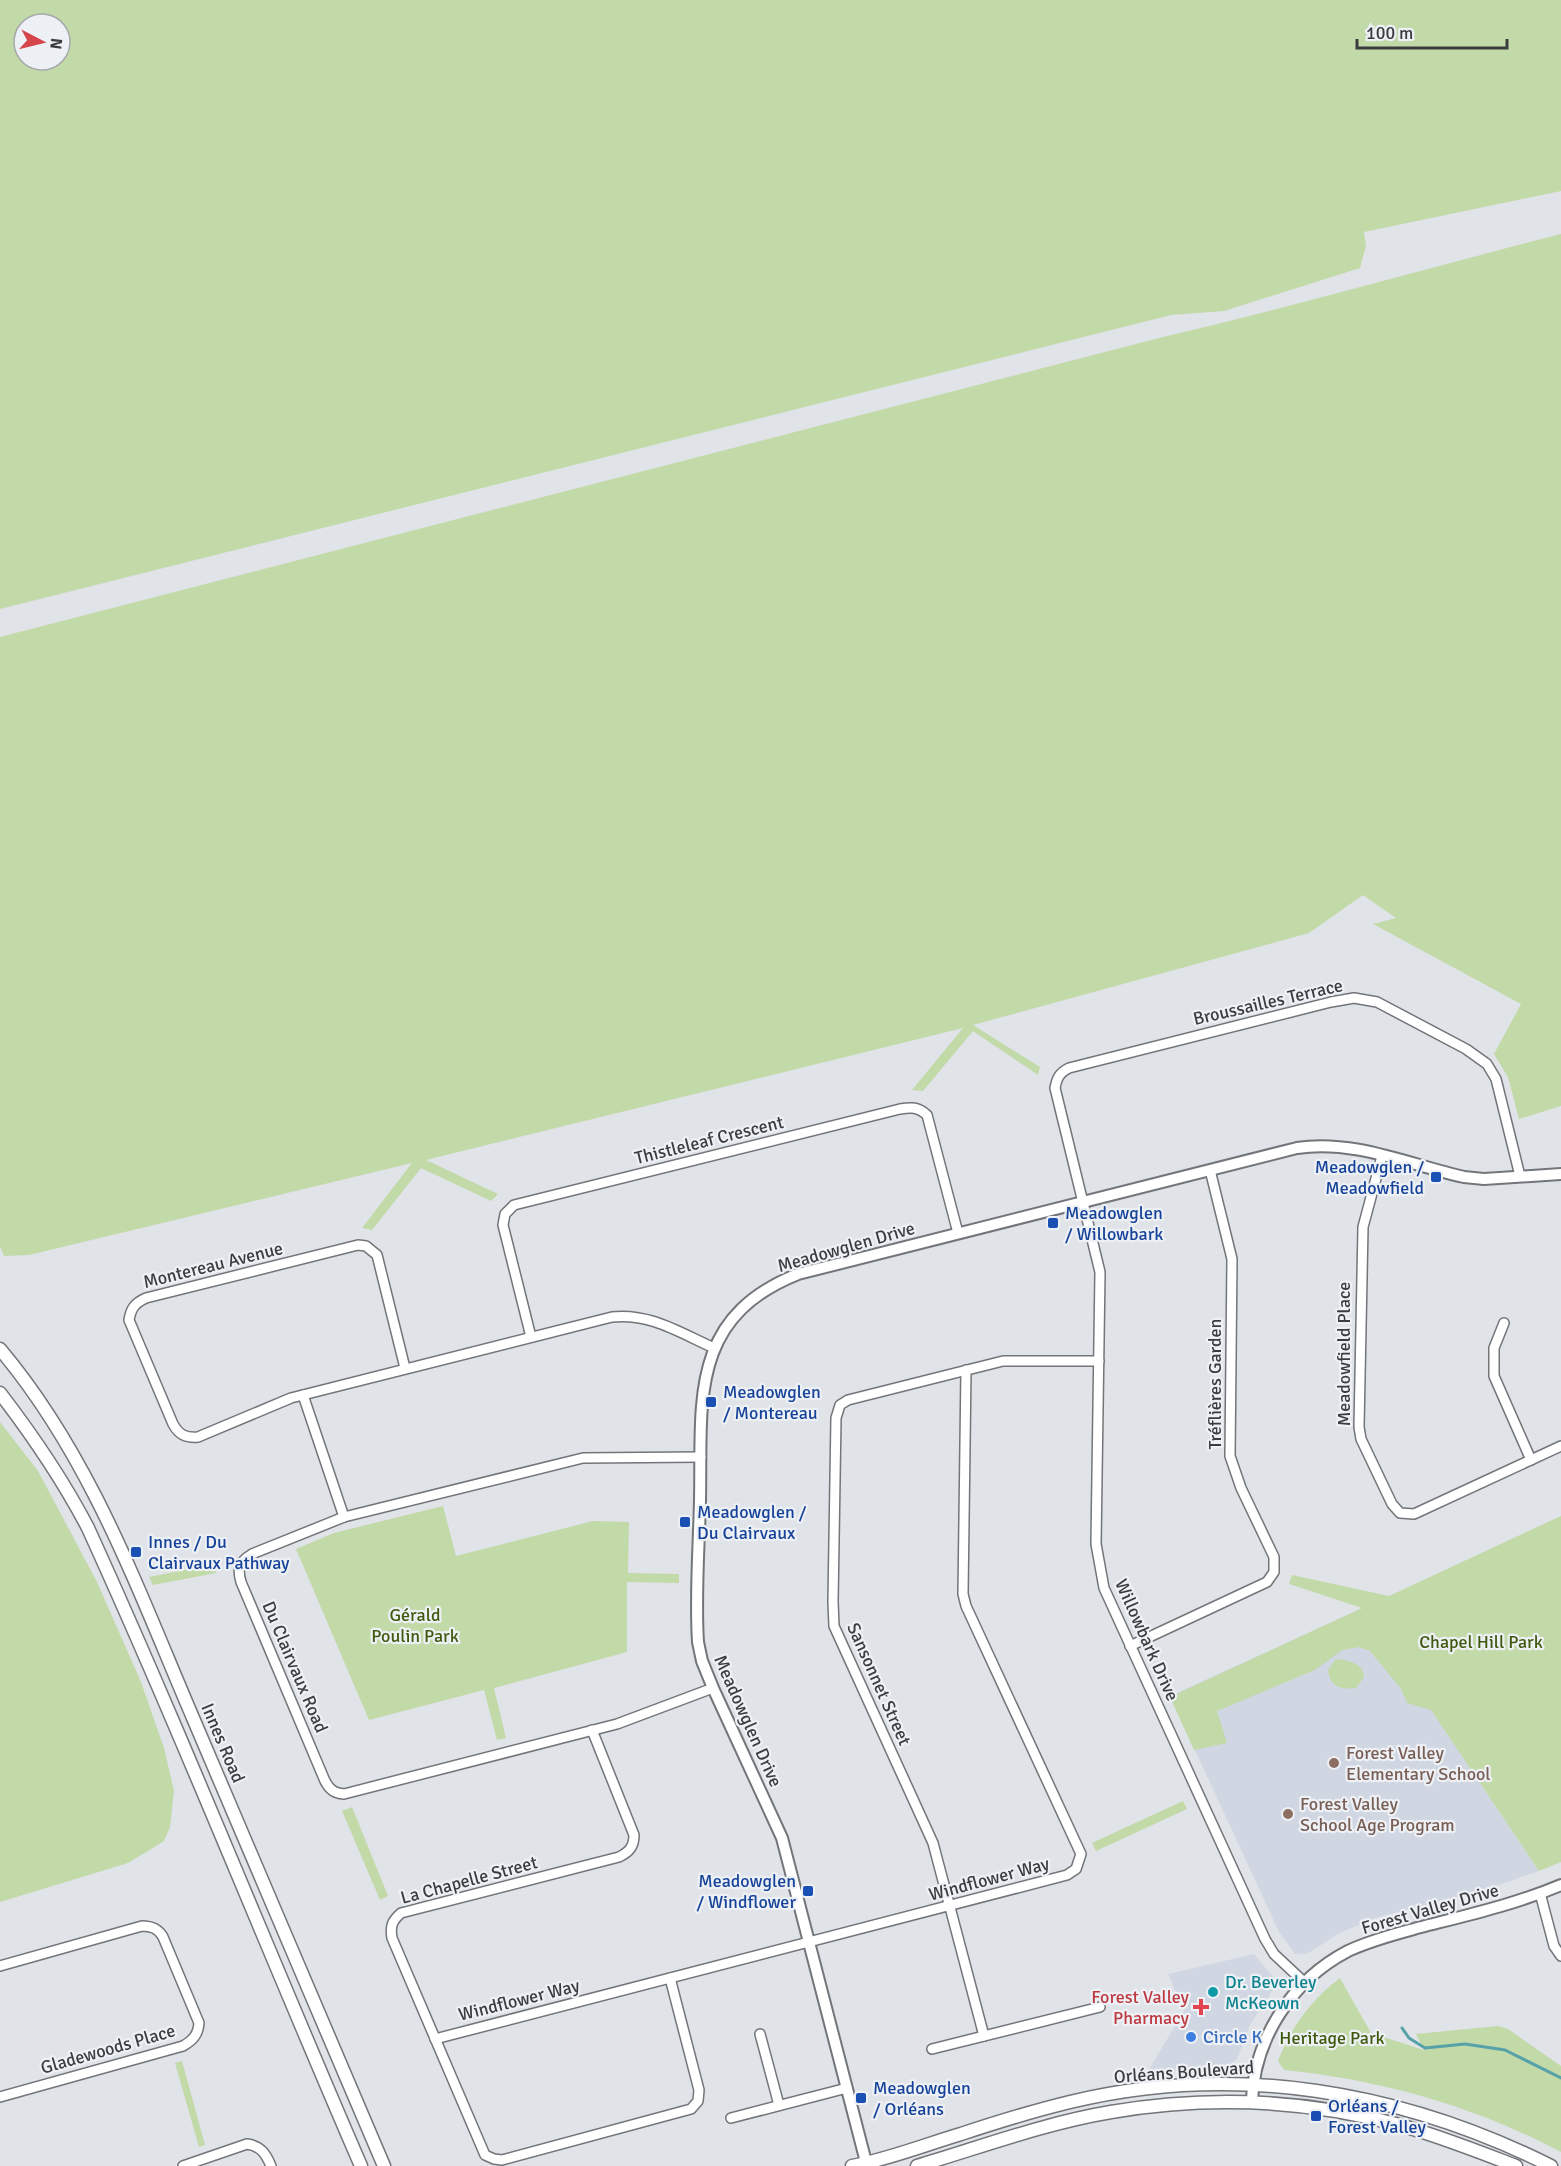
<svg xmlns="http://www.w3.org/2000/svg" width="1561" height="2166" font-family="Signika,sans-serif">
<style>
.built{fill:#d0d7e2}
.green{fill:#c2d9a8;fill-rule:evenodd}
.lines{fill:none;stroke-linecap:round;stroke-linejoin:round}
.stream{stroke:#57a1a9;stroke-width:3}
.minor-casing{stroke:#727579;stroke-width:12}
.tertiary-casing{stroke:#727579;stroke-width:14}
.secondary-casing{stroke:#727579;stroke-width:15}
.minor{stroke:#fff;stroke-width:9}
.tertiary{stroke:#fff;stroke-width:10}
.secondary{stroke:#fff;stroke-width:12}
.transit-dot{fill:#1a4fb4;stroke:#edf0f5;stroke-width:2}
.education-dot{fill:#8d6e63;stroke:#edf0f5;stroke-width:2}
.culture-dot{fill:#0f9aa8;stroke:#edf0f5;stroke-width:2}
.health-dot{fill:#e0444e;stroke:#edf0f5;stroke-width:2}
.shop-dot{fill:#3f7fe0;stroke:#edf0f5;stroke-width:2}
.labels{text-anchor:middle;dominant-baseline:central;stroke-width:4.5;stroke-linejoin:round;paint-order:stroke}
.street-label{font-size:18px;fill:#3b3c3e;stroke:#edf0f5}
.transit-label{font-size:18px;fill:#164399;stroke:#edf0f5;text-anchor:start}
.park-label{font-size:18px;fill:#3f5a0e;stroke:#edf0f5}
.education-label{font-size:18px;fill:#785e54;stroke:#edf0f5;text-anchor:start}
.culture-label{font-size:18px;fill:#0d838f;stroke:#edf0f5;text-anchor:start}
.health-label{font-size:18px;fill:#be3a42;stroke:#edf0f5;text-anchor:end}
.shop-label{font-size:18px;fill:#366cbe;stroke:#edf0f5;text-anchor:start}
</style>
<rect width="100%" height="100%" fill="#e0e3e8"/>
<g class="built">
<polygon points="1363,1608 1539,1871 1490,1888 1372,1919 1338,1934 1307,1954 1295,1954 1279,1932 1170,1696"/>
<polygon points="1254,1954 1273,1977 1274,1988 1250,2025 1237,2059 1226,2067 1148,2071 1184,2011 1168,1974"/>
</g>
<g class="green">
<path d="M0,0H1561V191L1364,232L1366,246L1360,268L1224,311L1171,315L0,609ZM24,24H60V60H24Z"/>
<path d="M1561,234V1106L1519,1119L1508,1077L1494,1054L1521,1004L1373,924L1396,918L1363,895L1309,933L973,1025L1040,1067L1038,1075L973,1031L923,1091L912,1090L963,1028L426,1160L498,1194L491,1201L421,1168L372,1230L362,1228L412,1163L29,1255L4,1256L0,1246V637L1163,337C1296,306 1428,268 1561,234Z"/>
<polygon points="0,1422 38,1471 97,1582 141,1682 164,1748 174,1791 170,1827 164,1841 128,1863 0,1902"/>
<polygon points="443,1506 456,1556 593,1521 629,1522 628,1573 679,1574 679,1583 627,1582 627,1652 494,1688 506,1738 497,1740 484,1690 369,1720 296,1549 334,1533"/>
<polygon points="1561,1516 1561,1862 1539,1871 1431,1710 1407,1703 1401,1689 1370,1651 1359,1647 1342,1650 1315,1670 1217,1711 1227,1743 1194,1750 1170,1697 1362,1608 1289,1584 1292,1575 1389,1596"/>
<polygon points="215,1564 216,1573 153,1585 149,1577"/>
<path d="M1339,1659C1350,1661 1364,1664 1364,1677L1356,1688C1341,1690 1330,1687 1328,1670L1335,1660Z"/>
<polygon points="1183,1801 1187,1809 1096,1851 1092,1843"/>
<polygon points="352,1807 388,1896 380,1900 342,1811"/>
<path d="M1340,1978L1371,2033L1424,2050L1416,2034L1498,2026L1508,2029L1561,2066V2152C1474,2106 1382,2080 1284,2070L1278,2061C1291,2027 1311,2000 1340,1978Z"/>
<polygon points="182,2061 205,2145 199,2147 175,2063"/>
</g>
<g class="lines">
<polyline class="stream" points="1402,2028 1409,2038 1425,2048 1465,2044 1505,2050 1561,2078"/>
<defs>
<g id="minor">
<polyline points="1382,1156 1363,1227 1359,1427 1361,1439 1392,1504 1400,1513 1414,1514 1561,1446"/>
<polyline points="1504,1323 1494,1348 1494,1376 1531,1460"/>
<path d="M531,1337L503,1225L505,1214L514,1205L900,1109C912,1107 918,1107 927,1115L958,1233"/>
<path d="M405,1368L377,1255L366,1246L358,1245L146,1298C135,1303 131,1308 129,1320L173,1424C179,1435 186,1438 198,1437L291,1398L612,1317C651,1313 680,1333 714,1348"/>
<polyline points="303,1395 344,1517"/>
<path d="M701,1457L583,1458L344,1517L252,1554C239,1562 237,1568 241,1582L325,1781C330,1790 334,1793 344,1794L617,1724L713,1688"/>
<polyline points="1130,1646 1267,1582 1274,1572 1274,1557 1241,1488 1230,1456 1232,1259 1210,1170"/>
<path d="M592,1730L634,1835C634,1847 629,1852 619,1857L401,1913C392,1921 390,1926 392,1938L485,2155L494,2159L502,2160L691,2109L698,2101L699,2090L670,1978"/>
<polyline points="1540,1893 1554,1946 1561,1956"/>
<path d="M0,1966L142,1926C151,1926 158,1928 163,1937L199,2023C198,2035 193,2040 183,2046L0,2097"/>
<path d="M1305,1983L1274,1954L1265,1939L1104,1588L1096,1544L1100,1272L1055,1088C1057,1078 1059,1073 1069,1068L1331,1002L1354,998L1377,1002L1466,1049L1487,1064L1496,1079L1520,1176"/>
<polyline points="760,2034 779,2105"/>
<polyline points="984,2036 933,1843 834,1626 833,1602 836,1418 840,1405 848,1400 1003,1361 1099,1361"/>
<polyline points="435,2039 1067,1875 1076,1869 1081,1854 966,1606 963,1594 966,1370"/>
<polyline points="932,2049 1100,2007"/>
<polyline points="731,2118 847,2088"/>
<path d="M183,2166L247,2144C261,2146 266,2154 271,2166"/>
</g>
<g id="tertiary">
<path d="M1252,2101C1254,2039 1292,1980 1348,1951C1371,1940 1396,1934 1421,1927C1468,1915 1516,1904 1561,1885"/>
<path d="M867,2166L782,1838L713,1688L702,1661L698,1642C695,1595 699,1547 700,1500C702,1402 688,1318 798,1274L1297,1148C1354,1139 1410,1165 1464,1177L1484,1179L1561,1174"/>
</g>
<g id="secondary">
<path d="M0,1349C91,1457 138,1590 193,1718C256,1868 320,2017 384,2166"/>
<path d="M0,1393C33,1436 63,1480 88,1528C184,1739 269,1954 361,2166"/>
<path d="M852,2166C889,2159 924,2145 961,2134C997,2122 1033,2111 1070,2102C1235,2062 1401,2091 1551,2166"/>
<path d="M917,2166C981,2147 1045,2123 1111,2112C1206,2096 1302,2099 1396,2124C1437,2135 1477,2151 1516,2166"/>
</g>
</defs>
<use href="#minor" class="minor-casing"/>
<use href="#tertiary" class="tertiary-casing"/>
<use href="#secondary" class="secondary-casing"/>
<use href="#minor" class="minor"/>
<use href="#tertiary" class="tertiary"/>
<use href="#secondary" class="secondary"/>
</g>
<g class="transit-dot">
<rect x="1430" y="1171" width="12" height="12" rx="3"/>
<rect x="1047" y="1217" width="12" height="12" rx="3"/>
<rect x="705" y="1396" width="12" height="12" rx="3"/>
<rect x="679" y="1516" width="12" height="12" rx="3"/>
<rect x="130" y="1546" width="12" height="12" rx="3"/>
<rect x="802" y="1885" width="12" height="12" rx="3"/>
<rect x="855" y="2092" width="12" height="12" rx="3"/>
<rect x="1310" y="2110" width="12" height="12" rx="3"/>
</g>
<g class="education-dot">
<circle cx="1334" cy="1763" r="6"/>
<circle cx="1288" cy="1814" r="6"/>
</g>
<circle class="culture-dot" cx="1213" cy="1992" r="6"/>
<path class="health-dot" d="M1198 1998h6v6h6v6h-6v6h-6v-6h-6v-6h6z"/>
<circle class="shop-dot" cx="1191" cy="2037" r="6"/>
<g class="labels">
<g class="street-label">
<text transform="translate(1268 1002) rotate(-13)">Broussailles Terrace</text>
<text transform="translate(709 1140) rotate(-14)">Thistleleaf Crescent</text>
<text transform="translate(846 1247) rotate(-16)">Meadowglen Drive</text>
<text transform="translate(213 1265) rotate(-14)">Montereau Avenue</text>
<text transform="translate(1344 1354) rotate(-90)">Meadowfield Place</text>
<text transform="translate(1215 1384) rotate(-90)">Tréflières Garden</text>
<text transform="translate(1147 1640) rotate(66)">Willowbark Drive</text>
<text transform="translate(295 1667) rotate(67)">Du Clairvaux Road</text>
<text transform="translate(879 1684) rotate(66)">Sansonnet Street</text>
<text transform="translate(748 1721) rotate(66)">Meadowglen Drive</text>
<text transform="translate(223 1743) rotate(67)">Innes Road</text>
<text transform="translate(989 1879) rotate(-15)">Windflower Way</text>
<text transform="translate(469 1880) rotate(-15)">La Chapelle Street</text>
<text transform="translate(1430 1909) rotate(-16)">Forest Valley Drive</text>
<text transform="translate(519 2000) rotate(-14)">Windflower Way</text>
<text transform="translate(108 2049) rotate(-16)">Gladewoods Place</text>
<text transform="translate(1184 2072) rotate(-4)">Orléans Boulevard</text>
</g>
<g class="transit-label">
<text x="1424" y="1167" text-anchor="end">Meadowglen /<tspan x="1424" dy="21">Meadowfield</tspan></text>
<text x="1065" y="1213">Meadowglen<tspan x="1065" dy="21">/ Willowbark</tspan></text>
<text x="723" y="1392">Meadowglen<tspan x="723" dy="21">/ Montereau</tspan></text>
<text x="697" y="1512">Meadowglen /<tspan x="697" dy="21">Du Clairvaux</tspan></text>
<text x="148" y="1542">Innes / Du<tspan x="148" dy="21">Clairvaux Pathway</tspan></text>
<text x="796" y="1881" text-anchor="end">Meadowglen<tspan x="796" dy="21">/ Windflower</tspan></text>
<text x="873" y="2088">Meadowglen<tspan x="873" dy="21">/ Orléans</tspan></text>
<text x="1328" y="2106">Orléans /<tspan x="1328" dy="21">Forest Valley</tspan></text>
</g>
<g class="park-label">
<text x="415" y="1615">Gérald<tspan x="415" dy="21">Poulin Park</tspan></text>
<text x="1481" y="1642">Chapel Hill Park</text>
<text x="1332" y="2038">Heritage Park</text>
</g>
<g class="education-label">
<text x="1346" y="1753">Forest Valley<tspan x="1346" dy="21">Elementary School</tspan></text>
<text x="1300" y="1804">Forest Valley<tspan x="1300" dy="21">School Age Program</tspan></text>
</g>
<g class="culture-label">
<text x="1225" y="1982">Dr. Beverley<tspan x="1225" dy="21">McKeown</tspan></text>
</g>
<g class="health-label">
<text x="1189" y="1997">Forest Valley<tspan x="1189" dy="21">Pharmacy</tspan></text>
</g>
<g class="shop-label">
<text x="1203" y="2037">Circle K</text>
</g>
</g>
<g transform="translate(42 42) rotate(97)"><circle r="28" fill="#edf0f5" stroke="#a6a8ac" stroke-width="1.5"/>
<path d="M0-4.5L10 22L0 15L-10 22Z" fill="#d5454b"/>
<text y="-9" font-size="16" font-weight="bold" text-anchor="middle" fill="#3b3c3e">N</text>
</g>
<path d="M1357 39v9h150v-9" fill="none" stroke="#3b3c3e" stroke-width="3"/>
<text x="1366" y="39" font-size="18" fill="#3b3c3e" stroke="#edf0f5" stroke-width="4.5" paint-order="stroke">100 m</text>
</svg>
